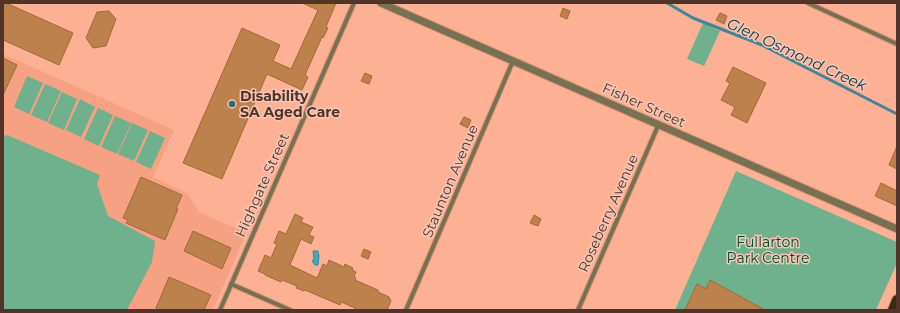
<svg xmlns="http://www.w3.org/2000/svg" width="900" height="313" font-family="Montserrat,sans-serif">
<style>
.built{fill:#f6a183}
.green{fill:#6fb08d}
.water{fill:#3ba8c6;stroke:#428597}
.lines{fill:none;stroke-linecap:round;stroke-linejoin:round}
.stream{stroke:#428597;stroke-width:3}
.building{fill:#bd814e;stroke:#a36935}
.minor-casing{stroke:#d5927a;stroke-width:6}
.tertiary-casing{stroke:#d5927a;stroke-width:9}
.primary-casing{stroke:#d5927a;stroke-width:12}
.minor{stroke:#777151;stroke-width:4}
.tertiary{stroke:#777151;stroke-width:7}
.primary{stroke:#342e09;stroke-width:10}
.poi-dot{fill:#296b7e;stroke:#f6c6b5;stroke-width:1.5}
.labels{text-anchor:middle;dominant-baseline:central;stroke-width:3;stroke-linejoin:round;paint-order:stroke}
.poi-label{font-size:14px;font-weight:bold;fill:#533328;stroke:#f6c6b5;text-anchor:start}
.street-label{font-size:14px;fill:#533328;stroke:#f6c6b5}
.park-label{font-size:14px;fill:#00472c;stroke:#f6c6b5}
.water-label{font-size:15px;font-style:italic;fill:#053845;stroke:#f6c6b5}
</style>
<rect width="100%" height="100%" fill="#feb094"/>
<polygon class="built" points="3,54 174,130 153,177 188,194 199,212 246,233 213,310 3,310"/>
<g class="green">
<polygon points="703,23 720,31 704,66 687,59"/>
<polygon points="27,76 43,83 29,114 14,107"/>
<polygon points="45,84 61,91 47,122 31,115"/>
<polygon points="62,92 77,99 64,130 48,123"/>
<polygon points="80,99 95,107 81,137 66,130"/>
<polygon points="98,108 113,115 99,146 84,139"/>
<polygon points="115,116 131,123 117,154 101,147"/>
<polygon points="132,123 148,130 134,161 118,154"/>
<polygon points="150,131 165,138 151,169 136,162"/>
<polygon points="7,135 100,175 97,184 108,216 155,241 152,262 127,310 3,310 3,137"/>
<polygon points="736,171 897,242 897,263 876,310 675,310"/>
</g>
<polygon class="water" points="313,251 318,251 319,256 318,265 315,265 312,261 314,259"/>
<g class="lines">
<polyline class="stream" points="667,3 693,18 762,45 897,114"/>
</g>
<g class="building">
<polygon points="3,3 6,3 73,33 59,65 3,40"/>
<polygon points="302,3 336,3 326,27 328,28 323,38 322,37 305,75 308,77 302,90 267,74 222,179 183,163 242,28 280,45 273,61 291,69 318,10"/>
<polygon points="563,8 570,11 567,19 560,16"/>
<polygon points="109,11 116,19 106,46 93,48 86,38 97,12"/>
<polygon points="720,13 727,16 724,24 716,20"/>
<polygon points="3,58 17,65 3,95"/>
<polygon points="733,67 766,83 747,123 731,115 735,107 721,100 730,83 726,81"/>
<polygon points="365,73 372,76 369,84 361,81"/>
<polygon points="464,117 471,120 468,128 460,124"/>
<polygon points="897,146 897,169 889,165"/>
<polygon points="141,177 182,195 176,209 178,209 165,240 126,223 128,220 123,218"/>
<polygon points="881,183 897,191 897,206 875,196"/>
<polygon points="295,214 303,218 301,222 313,227 309,235 314,237 311,244 301,239 290,265 317,278 323,264 327,266 329,260 344,267 345,264 353,268 352,270 356,272 354,276 356,278 355,280 378,290 378,292 389,297 391,301 387,310 354,310 355,308 341,302 340,305 305,290 304,291 296,288 297,286 282,280 281,282 265,275 265,274 258,271 265,255 271,258 277,244 274,243 279,231 286,234"/>
<polygon points="534,215 541,219 538,226 530,223"/>
<polygon points="193,231 231,248 222,269 184,251"/>
<polygon points="364,249 371,252 368,259 361,256"/>
<polygon points="169,277 211,295 204,310 156,310 157,308 156,308"/>
<polygon points="710,280 765,310 685,310 697,284 706,289"/>
</g>
<g class="lines">
<defs>
<g id="minor">
<polyline points="808,3 897,44"/>
<polyline points="231,284 290,310"/>
<polyline points="220,310 354,3"/>
<polyline points="406,310 513,61"/>
<polyline points="578,310 658,126"/>
</g>
<path id="tertiary" d="M381,3C553,78 725,155 897,229"/>
<polyline id="primary" points="893,310 897,300"/>
</defs>
<use href="#minor" class="minor-casing"/>
<use href="#tertiary" class="tertiary-casing"/>
<use href="#primary" class="primary-casing"/>
<use href="#minor" class="minor"/>
<use href="#tertiary" class="tertiary"/>
<use href="#primary" class="primary"/>
</g>
<circle class="poi-dot" cx="232" cy="104" r="4"/>
<g class="labels">
<g class="poi-label">
<text x="240" y="96">Disability<tspan x="240" dy="16">SA Aged Care</tspan></text>
</g>
<g class="street-label">
<text transform="translate(644 105) rotate(24)">Fisher Street</text>
<text transform="translate(450 181) rotate(-67)">Staunton Avenue</text>
<text transform="translate(262 185) rotate(-66)">Highgate Street</text>
<text transform="translate(608 213) rotate(-66)">Roseberry Avenue</text>
</g>
<g class="park-label">
<text x="768" y="242">Fullarton<tspan x="768" dy="16">Park Centre</tspan></text>
</g>
<g class="water-label">
<text transform="translate(797 54) rotate(25)">Glen Osmond Creek</text>
</g>
</g>
<rect width="900" height="313" fill="none" stroke="#533328" stroke-width="8"/>
</svg>
